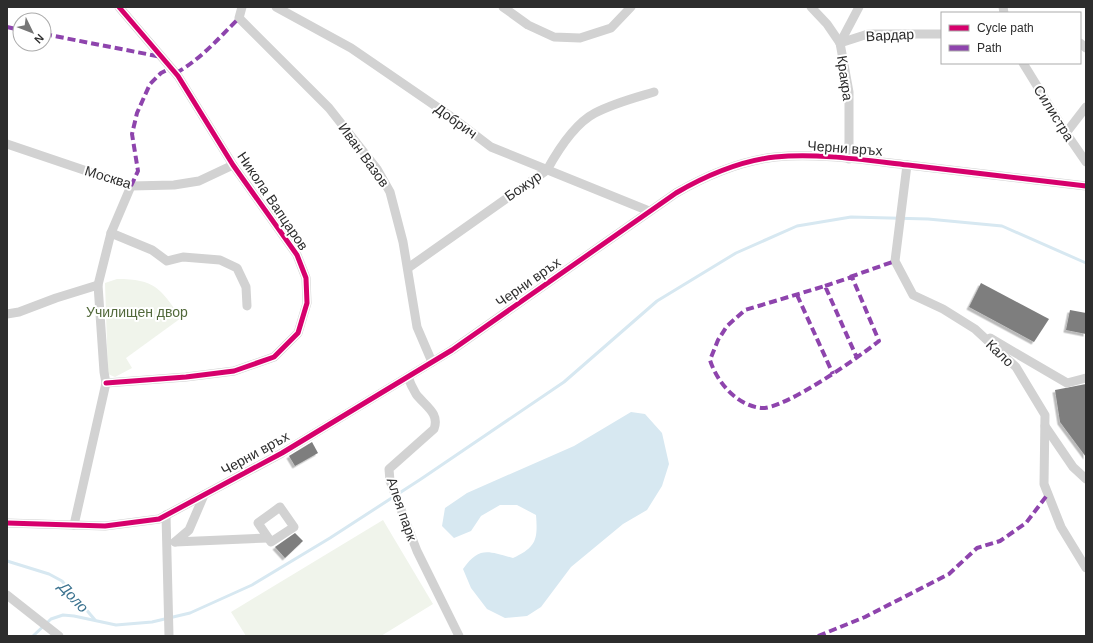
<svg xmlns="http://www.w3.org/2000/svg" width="1093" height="643" font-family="Arial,sans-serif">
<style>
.green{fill:#f0f4eb}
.water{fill:#d7e8f1}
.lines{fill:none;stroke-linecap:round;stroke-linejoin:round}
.stream{stroke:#d7e8f1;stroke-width:3}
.building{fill:#7e7e7e;filter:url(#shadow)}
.minor{stroke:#d2d2d2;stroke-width:9}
.quiet{stroke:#8e44ad;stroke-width:4;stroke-dasharray:8 4;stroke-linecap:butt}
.cycleway-casing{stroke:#fff;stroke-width:8}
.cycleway{stroke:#d6006c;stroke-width:5}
.labels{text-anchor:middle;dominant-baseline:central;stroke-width:4;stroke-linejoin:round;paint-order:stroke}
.street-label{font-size:14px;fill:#2d2d2d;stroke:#fff}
.park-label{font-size:14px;fill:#52693b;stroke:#fff}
.water-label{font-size:15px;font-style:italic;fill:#3b728f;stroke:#fff}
</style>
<defs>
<filter id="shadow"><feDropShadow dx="-2.5" dy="2.5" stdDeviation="0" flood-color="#0004"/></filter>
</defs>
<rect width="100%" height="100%" fill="#fff"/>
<g class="green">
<path d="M117,279C155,279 160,288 181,318L126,358L132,368L115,377L108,374L105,283Z"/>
<polygon points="383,520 433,604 381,636 246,636 231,612"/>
</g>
<path class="water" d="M631,412L645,414L662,433L669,464L662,486L647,510L623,524L571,567L541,607L527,616L505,618L487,609L471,588L463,569C479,546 488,551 513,558C536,547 538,540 536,515L517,505H500L481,516L471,531L454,538L442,526L445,508L467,493L574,446Z"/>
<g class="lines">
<g class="stream">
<polyline points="7,561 49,574 62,581 95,620"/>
<polyline points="33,636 51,619 63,615 74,616 116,625 152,622 190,613 252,585 330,538 421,479 564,382 657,301 736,253 797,226 851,217 928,219 1002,226 1086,263"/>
</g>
</g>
<g class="building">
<polygon points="981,283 1049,319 1034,342 969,307"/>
<polygon points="1070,310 1086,313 1086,334 1066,330"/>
<polygon points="1086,384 1086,457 1060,422 1055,390"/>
<polygon points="312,442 318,453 295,466 289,456"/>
<polygon points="295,533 303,541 285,558 275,547"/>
</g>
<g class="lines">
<g class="minor">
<polyline points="242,7 239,18 329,108 377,169 390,192 403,242 417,327 432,362"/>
<polyline points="276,7 351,48 453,118 491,147 649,211"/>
<polyline points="503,7 528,25 554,37 580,38 611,28 631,7"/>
<polyline points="811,7 827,24 840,43 849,92 849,159"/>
<polyline points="1003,7 1004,13"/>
<polyline points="840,43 868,34 942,34"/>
<polyline points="840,43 859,7"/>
<polyline points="1080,43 1086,48"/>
<polyline points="1023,63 1066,133 1086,162"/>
<polyline points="1066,133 1086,107"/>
<polyline points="7,144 131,186 174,185 199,181 233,165"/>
<polyline points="907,165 895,261 913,295 943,309 975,329 1016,367 1045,415 1044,484 1061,527 1086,568"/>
<polyline points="111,233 152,250 167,261 183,257 220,260 237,268 246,287 247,306"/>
<path d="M408,268L547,170C558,150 574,124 595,113C614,103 634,98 654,92"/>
<polyline points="7,314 19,312 56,298 98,285"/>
<polyline points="990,338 1067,383 1086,378"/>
<path d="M408,377C410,383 413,389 416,394C425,406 440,413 434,429L389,469L390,481L417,551L459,636"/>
<polyline points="106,383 186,377 234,371 274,357 298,333 307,303 306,278 297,255 233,165 178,76 119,7"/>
<polyline points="1045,426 1073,467 1086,479"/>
<polygon points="280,507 294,527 271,542 258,523"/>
<polyline points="166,515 169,636"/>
<path d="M7,523L105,526L159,519L282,453L452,350L676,193C707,175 739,161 775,157C819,153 864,160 908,165C967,172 1027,179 1086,186"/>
<polyline points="74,525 106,383 104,372 98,285 111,233 131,186"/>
<polyline points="175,542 268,538"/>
<polyline points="175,542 189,530 204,495"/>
<polyline points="7,595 59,636"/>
</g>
<g class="quiet">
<polyline points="7,27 20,30"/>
<polyline points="44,34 162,57"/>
<path d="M176,73C201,59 219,38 239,18"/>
<polyline points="131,186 138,171 132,134 137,113 150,84 161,73 171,68"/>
<polyline points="850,277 895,261"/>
<path d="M825,286L852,277L879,341C859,357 784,410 761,408C736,405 717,382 710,360L718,340L727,326L745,310L825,286L857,358"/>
<polyline points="797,295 833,374"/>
<polyline points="818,636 865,617 949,574 977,548 1000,541 1026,523 1048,494"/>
</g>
<defs>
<g id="cycleway">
<polyline points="106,383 186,377 234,371 274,357 298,333 307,303 306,278 297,255 233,165 178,76 119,7"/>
<path d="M7,523L105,526L159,519L282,453L452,350L676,193C707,175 739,161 775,157C819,153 864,160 908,165C967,172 1027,179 1086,186"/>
</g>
</defs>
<use href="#cycleway" class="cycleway-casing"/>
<use href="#cycleway" class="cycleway"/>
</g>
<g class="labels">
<g class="street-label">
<text transform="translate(890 35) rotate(-3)">Вардар</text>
<text transform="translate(845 78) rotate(82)">Кракра</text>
<text transform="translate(1054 113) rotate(58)">Силистра</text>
<text transform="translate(456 121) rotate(36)">Добрич</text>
<text transform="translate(845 148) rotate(4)">Черни връх</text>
<text transform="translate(364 155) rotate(54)">Иван Вазов</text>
<text transform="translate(108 177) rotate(17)">Москва</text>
<text transform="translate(523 186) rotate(-35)">Божур</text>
<text transform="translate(273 201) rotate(56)">Никола Вапцаров</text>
<text transform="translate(528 282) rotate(-35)">Черни връх</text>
<text transform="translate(1000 353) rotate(44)">Кало</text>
<text transform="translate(255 453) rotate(-29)">Черни връх</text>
<text transform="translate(402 509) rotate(71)">Алея парк</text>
</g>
<g class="park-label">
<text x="137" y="312">Училищен двор</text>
</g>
<g class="water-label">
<text transform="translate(74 597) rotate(47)">Доло</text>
</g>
</g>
<rect width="1093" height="643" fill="none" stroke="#2d2d2d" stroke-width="16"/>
<rect x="941" y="12" width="140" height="52" fill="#ffffff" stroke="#ababab"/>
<rect x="949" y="25" width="20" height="6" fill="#d6006c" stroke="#ababab"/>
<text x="977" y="32" font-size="12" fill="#2d2d2d">Cycle path</text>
<rect x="949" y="45" width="20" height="6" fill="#8e44ad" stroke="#ababab"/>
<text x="977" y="52" font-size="12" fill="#2d2d2d">Path</text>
<g transform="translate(32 32) rotate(133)"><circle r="19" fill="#ffffff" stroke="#ababab"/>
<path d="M0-3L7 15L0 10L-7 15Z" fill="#767676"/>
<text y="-6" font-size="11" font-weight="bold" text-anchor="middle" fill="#2d2d2d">N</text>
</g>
</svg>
